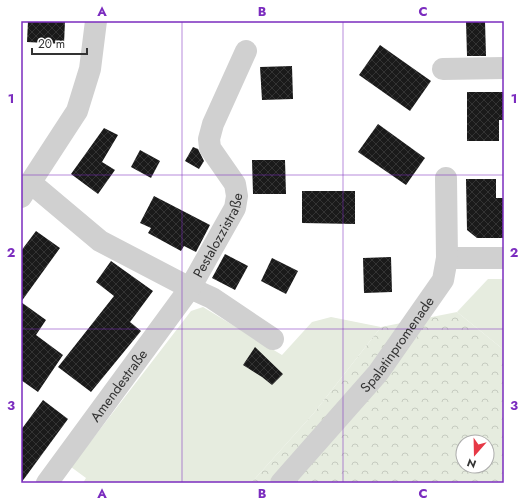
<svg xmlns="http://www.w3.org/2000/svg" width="525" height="504" font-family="Jost,sans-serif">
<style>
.green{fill:#e6ecdf}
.forest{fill:url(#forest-crowns);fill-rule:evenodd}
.building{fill:url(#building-cross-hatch)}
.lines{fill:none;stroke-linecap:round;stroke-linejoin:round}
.street{stroke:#d0d0d0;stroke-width:22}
.grid{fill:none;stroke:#7b2cbf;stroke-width:1;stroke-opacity:0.55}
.labels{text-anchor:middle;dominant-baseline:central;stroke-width:4;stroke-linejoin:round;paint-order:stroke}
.street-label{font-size:14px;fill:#333;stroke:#fff}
.neatline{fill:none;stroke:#7b2cbf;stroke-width:1.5}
.grid-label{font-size:13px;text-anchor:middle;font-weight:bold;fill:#7b2cbf}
</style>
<defs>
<pattern id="forest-crowns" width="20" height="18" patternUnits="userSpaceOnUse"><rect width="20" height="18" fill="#e6ecdf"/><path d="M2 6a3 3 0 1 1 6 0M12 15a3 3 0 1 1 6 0" fill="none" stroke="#c6cbc0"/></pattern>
<pattern id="building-cross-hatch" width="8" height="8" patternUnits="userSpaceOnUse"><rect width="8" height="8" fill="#1a1a1a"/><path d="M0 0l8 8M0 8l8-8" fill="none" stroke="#333"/></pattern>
</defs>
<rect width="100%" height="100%" fill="#fff"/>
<g class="green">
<polygon points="488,279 504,279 504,350 457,312"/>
<polygon points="203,307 282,355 312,322 331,317 381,327 313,414 251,483 83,483 86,478 71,467 191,311"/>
</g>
<path class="forest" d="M457,312L504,350V483H251L313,414L381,327ZM463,442H487V466H463Z"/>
<g class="building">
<polygon points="28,21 65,21 64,44 27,42"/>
<polygon points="466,21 485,21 486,56 467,56"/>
<polygon points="380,45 431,81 410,111 359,75"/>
<polygon points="292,66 293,99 262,100 260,67"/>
<polygon points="467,92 504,92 504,120 499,120 499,141 467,141"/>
<polygon points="378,124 425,158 406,185 358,152"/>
<polygon points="104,128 118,135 102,162 115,170 98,194 71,174"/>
<polygon points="193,147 198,149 204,161 199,169 185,161"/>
<polygon points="140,150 160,161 151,178 131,167"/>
<polygon points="252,160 285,160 286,194 253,194"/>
<polygon points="466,179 496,179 496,198 504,198 504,238 477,238 467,230"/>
<polygon points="302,191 355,191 355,224 302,223"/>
<polygon points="154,196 210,225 196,252 184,246 181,251 148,233 151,228 140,223"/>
<polygon points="36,231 60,248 21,302 46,320 36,335 63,355 38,392 21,380 21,251"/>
<polygon points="225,254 248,266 235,290 212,278"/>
<polygon points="391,257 392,292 364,293 363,258"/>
<polygon points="272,258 298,271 286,294 261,281"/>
<polygon points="111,261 153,291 130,322 141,331 91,392 58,367 114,296 96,282"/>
<polygon points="255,347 283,374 272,385 262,377 243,365"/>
<polygon points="43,400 68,419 21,483 21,430"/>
</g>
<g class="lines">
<g class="street">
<polyline points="443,69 504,68"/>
<polyline points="31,183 100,241 190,288 212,298 273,339"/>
<polyline points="21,197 77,111 90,69 96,21"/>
<polyline points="447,258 504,258"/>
<path id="s1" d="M47,483L190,288L235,208L237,196L235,184L210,148L209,139L213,124L246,51"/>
<path id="s2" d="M281,483L378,373L443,280L447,258L446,178"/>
</g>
</g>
<path class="grid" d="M182,21V483M343,21V483M21,175H504M21,329H504"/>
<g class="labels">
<g class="street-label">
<text stroke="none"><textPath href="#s1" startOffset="302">Pestalozzistraße</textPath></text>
<text stroke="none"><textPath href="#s2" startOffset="181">Spalatinpromenade</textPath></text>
<text stroke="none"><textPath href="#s1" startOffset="121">Amendestraße</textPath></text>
</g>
</g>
<rect width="525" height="504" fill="none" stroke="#ffffff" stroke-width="44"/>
<g transform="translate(475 454) rotate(200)"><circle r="19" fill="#ffffff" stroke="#adadad"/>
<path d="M0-3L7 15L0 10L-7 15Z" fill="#e63946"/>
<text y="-6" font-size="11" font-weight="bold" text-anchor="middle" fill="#333333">N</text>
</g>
<path d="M32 48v6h55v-6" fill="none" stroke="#333333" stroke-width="2"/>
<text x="38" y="48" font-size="12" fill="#333333" stroke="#ffffff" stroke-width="3" paint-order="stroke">20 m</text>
<rect x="22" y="22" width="481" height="460" class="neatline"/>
<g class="grid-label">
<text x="102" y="16">A</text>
<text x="262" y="16">B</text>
<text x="423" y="16">C</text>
<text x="11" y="103">1</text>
<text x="514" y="103">1</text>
<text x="11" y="257">2</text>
<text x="514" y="257">2</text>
<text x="11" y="410">3</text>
<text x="514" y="410">3</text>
<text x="102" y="498">A</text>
<text x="262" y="498">B</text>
<text x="423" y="498">C</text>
</g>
</svg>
